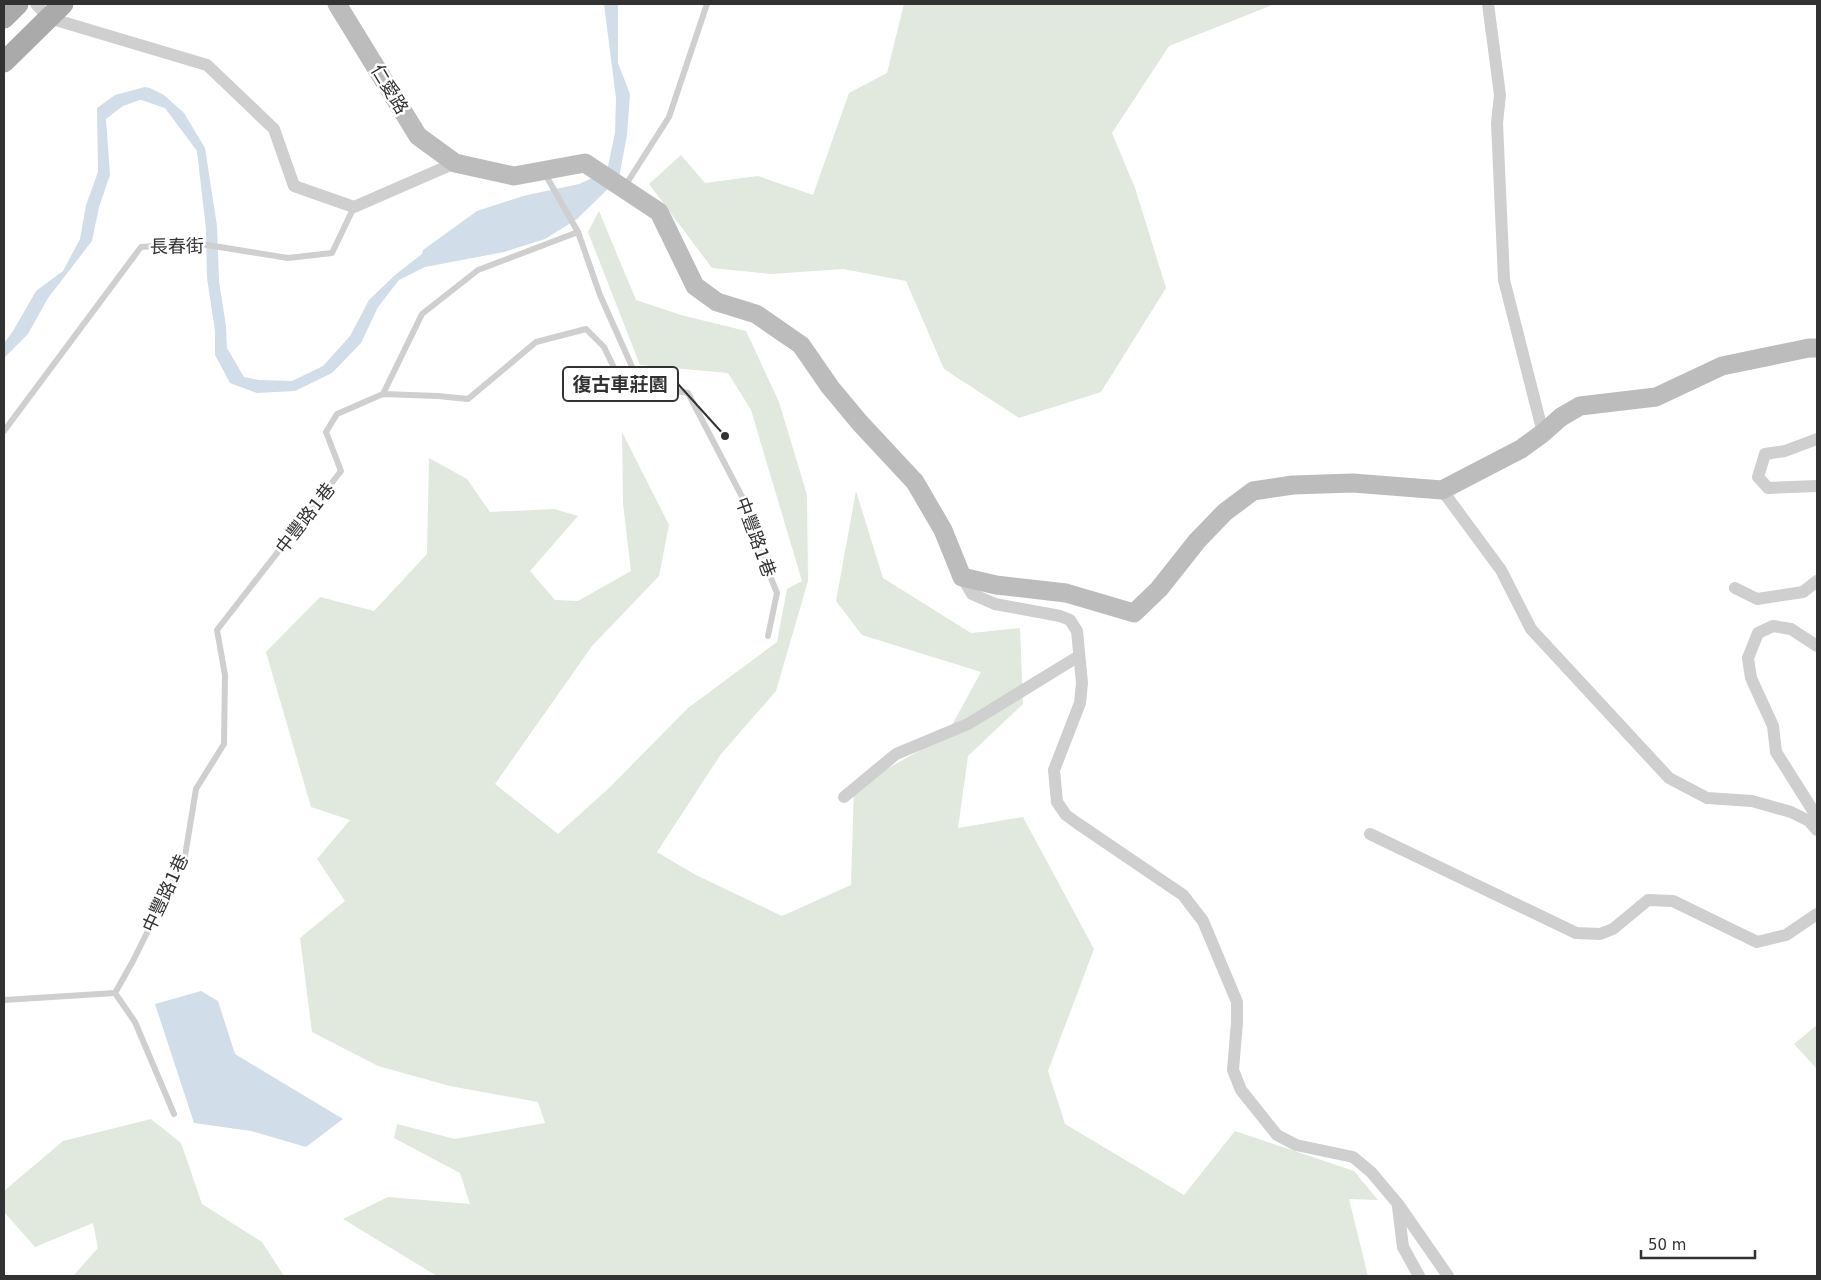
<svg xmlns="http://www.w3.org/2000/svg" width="1821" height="1280" font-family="'DejaVu Sans','Noto Sans TC',sans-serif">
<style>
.green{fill:#e1e8dd}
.water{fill:#d2ddea}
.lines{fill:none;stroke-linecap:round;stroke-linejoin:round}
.stream{stroke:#d2ddea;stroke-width:4.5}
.lane{stroke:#cfcfcf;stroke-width:6}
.street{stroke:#cfcfcf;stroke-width:12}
.secondary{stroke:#bcbcbc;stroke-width:19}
.primary{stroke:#aaa;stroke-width:21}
.labels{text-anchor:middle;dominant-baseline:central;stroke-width:5;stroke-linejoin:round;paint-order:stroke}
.street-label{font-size:18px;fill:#323232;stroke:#fff}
.leader{fill:none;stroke:#323232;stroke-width:2}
.callout-dot{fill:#323232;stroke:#fff;stroke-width:2}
.callout{fill:#fff;stroke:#323232;stroke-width:2}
.callout-label{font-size:19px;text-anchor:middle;font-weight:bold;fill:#323232}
</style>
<rect width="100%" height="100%" fill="#fff"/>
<g class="green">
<polygon points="904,4 1275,4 1169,46 1112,133 1135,188 1166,288 1101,392 1019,418 944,369 906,281 843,269 771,274 712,268 649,184 681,155 705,183 758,176 813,195 849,93 887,73"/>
<polygon points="599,211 636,300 681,315 746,331 779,402 807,495 808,581 776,691 721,754 657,852 694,874 782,916 851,885 854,787 946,736 981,672 862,635 836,601 856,491 883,578 971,633 1020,628 1023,704 968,756 958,828 1023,817 1094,949 1048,1071 1065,1124 1184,1195 1235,1131 1354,1171 1378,1200 1349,1199 1368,1276 437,1276 343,1219 388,1197 470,1204 460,1173 394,1138 397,1124 455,1139 545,1123 538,1102 450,1086 378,1066 312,1032 300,938 345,901 317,859 350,820 311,807 266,652 320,597 374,611 427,554 429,458 467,479 490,512 554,509 578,516 530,571 555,600 578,601 631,571 623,503 622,432 669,525 659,576 592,646 495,784 558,834 609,788 688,708 777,642 787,589 802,581 751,410 728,373 640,365 588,232"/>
<polygon points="1817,1025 1817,1069 1794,1044"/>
<polygon points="151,1119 181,1143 202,1204 262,1242 284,1276 73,1276 98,1248 93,1223 35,1247 4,1212 4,1191 63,1141"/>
</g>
<g class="water">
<polygon points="604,4 618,4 618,63 630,94 627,135 619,178 577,219 545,239 504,252 425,267 399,280 378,307 361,343 332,373 295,391 257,393 230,383 215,355 215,331 207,278 206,229 197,151 162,104 148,97 123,106 106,119 110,175 99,207 92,241 48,298 28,334 4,358 4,343 13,331 36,291 63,271 80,239 86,205 98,172 97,108 115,95 145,87 150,88 164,95 184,113 205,148 217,226 219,281 226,326 227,348 244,377 259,380 292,381 323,366 350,336 369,300 395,275 422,254 423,250 477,211 523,196 579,184 607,171 615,133 616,98"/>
<polygon points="201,991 218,1001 235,1054 343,1119 306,1147 251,1131 194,1123 155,1004"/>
</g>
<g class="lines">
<polyline class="stream" points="140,97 166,106"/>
<g class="lane">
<polyline points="544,172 578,232 600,295 633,369 620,380"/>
<polyline points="625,186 669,117 707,4"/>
<polyline points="383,394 422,314 478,270 578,232"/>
<polyline points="4,431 141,247 195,243 288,258 332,253 354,207"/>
<polyline points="115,993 135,1022 174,1114"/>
<polyline points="4,1000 115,993 133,961 185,856 196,789 224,744 225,675 217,630 341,471 326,432 337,414 383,394 438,396 468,399 536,342 586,329 604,347 620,380 688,393 750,512 759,549 777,593 768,636"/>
</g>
<g class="street">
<polyline points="36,4 49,18 207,65 274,129 294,186 354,207 455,163"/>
<polyline points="1488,4 1500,95 1497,123 1504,280 1543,433"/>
<polyline points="1817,439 1785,451 1765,454 1758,477 1768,488 1817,486"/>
<polyline points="1442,490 1501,570 1531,629 1669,778 1707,798 1752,801 1791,812 1809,821 1817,830"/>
<polyline points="962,577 972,594 995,604 1060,616 1070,620 1077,631 1082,683 1080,703 1054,770 1057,802 1066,815 1077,823 1183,895 1203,921 1237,1002 1237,1022 1233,1070 1241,1090 1277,1135 1296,1145 1353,1157 1371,1172 1398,1204 1448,1276"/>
<polyline points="1735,588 1757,599 1803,592 1817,581"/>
<polyline points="1817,646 1791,629 1773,626 1758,633 1748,658 1751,678 1773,726 1776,752 1817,817"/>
<polyline points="844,797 896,754 968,724 1079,656"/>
<polyline points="1370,834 1576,933 1600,934 1613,929 1648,900 1673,901 1757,942 1786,935 1817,914"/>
<polyline points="1398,1207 1403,1247 1419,1276"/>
</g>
<polyline class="secondary" points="337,4 418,136 455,163 514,176 585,163 659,212 695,286 717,302 756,314 801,345 830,387 860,423 915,482 943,530 962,577 996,585 1066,593 1134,613 1159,589 1197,541 1225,512 1253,491 1293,485 1353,483 1442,490 1521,449 1543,433 1561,417 1580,406 1656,397 1722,366 1809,348 1817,348"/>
<g class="primary">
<polyline points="4,18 18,4"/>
<polyline points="4,62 63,4"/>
</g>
</g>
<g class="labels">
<g class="street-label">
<text transform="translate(390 89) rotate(59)">仁愛路</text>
<text transform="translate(177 246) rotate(-1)">長春街</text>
<text transform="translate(305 518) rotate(-52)">中豐路1巷</text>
<text transform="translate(756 537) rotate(70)">中豐路1巷</text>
<text transform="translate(165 893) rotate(-65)">中豐路1巷</text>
</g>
</g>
<path class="leader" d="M725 436L678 384"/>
<circle class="callout-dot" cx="725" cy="436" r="5"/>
<rect class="callout" x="563" y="367" width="115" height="34" rx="5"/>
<g class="callout-label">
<text x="620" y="391">復古車莊園</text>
</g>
<rect width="1821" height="1280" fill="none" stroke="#323232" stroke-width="10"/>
<path d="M1641 1250v8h114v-8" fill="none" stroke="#323232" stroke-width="2.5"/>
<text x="1648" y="1250" font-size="15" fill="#323232" stroke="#ffffff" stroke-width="4" paint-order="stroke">50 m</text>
</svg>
